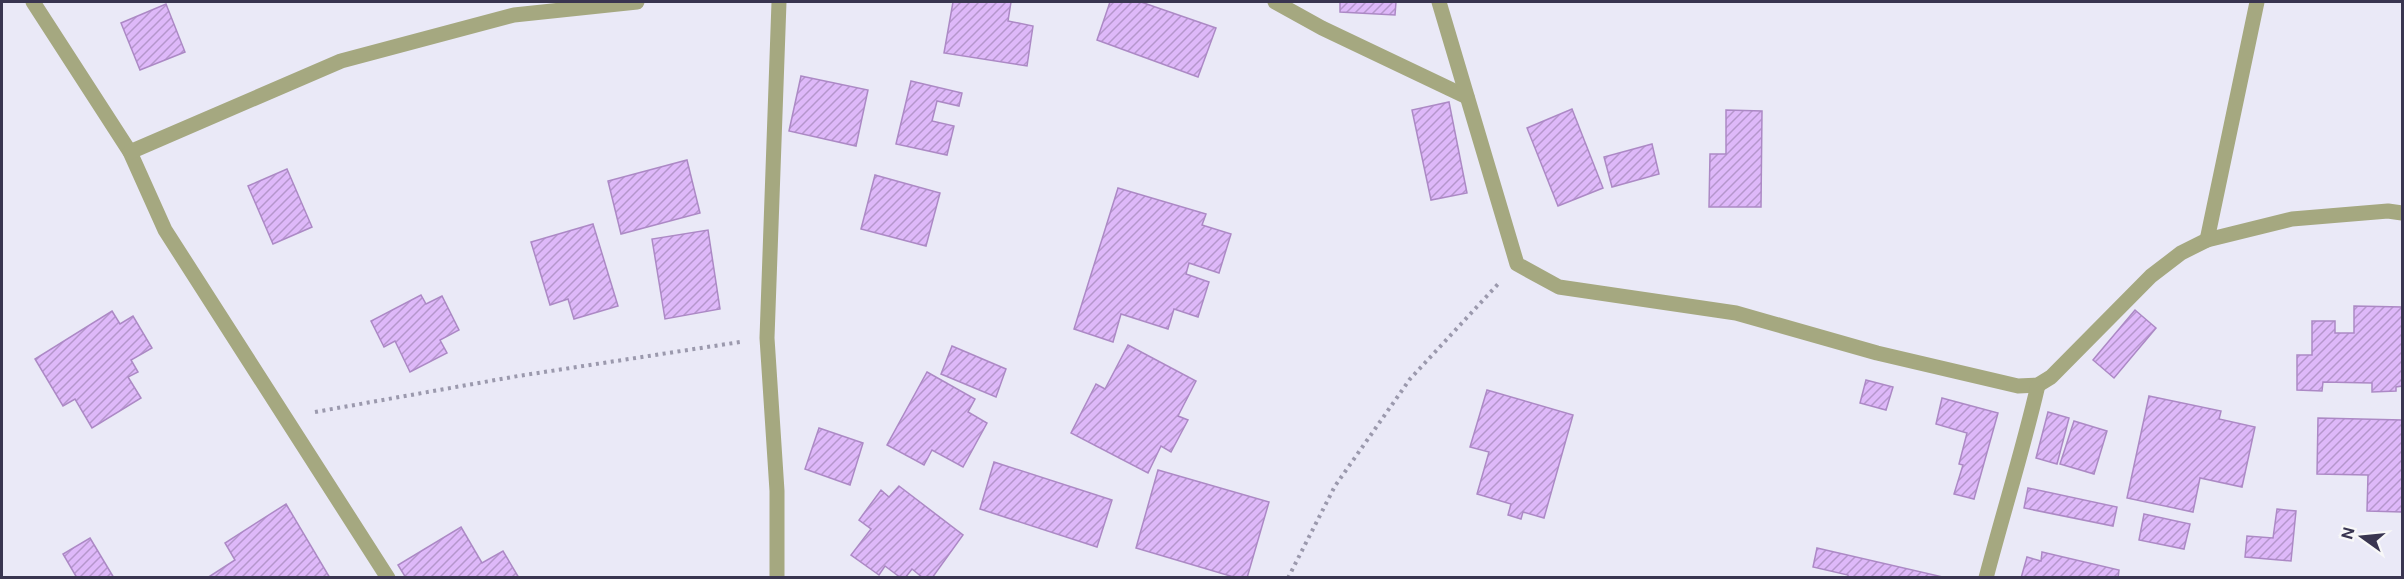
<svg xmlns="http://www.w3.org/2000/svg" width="2404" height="579" font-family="'DM Sans',sans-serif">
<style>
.building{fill:url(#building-hatch);stroke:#ac89c5;stroke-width:1.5}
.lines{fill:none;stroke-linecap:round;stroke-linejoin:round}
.path{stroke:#9b99ad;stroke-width:4;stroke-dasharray:3 4.5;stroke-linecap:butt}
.street{stroke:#a5a880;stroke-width:15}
</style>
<defs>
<pattern id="building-hatch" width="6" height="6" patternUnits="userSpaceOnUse" patternTransform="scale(1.5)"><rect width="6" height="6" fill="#deb8f9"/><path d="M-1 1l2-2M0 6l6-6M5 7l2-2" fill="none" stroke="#b596cc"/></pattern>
</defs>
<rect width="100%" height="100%" fill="#eae9f7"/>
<g class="building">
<polygon points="953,2 1011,2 1008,21 1033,26 1027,66 944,53"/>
<polygon points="1110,2 1141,2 1216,28 1198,77 1097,40"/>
<polygon points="1340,2 1396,2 1395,15 1340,12"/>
<polygon points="166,4 185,52 140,70 121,23"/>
<polygon points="801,76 868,90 856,146 789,131"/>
<polygon points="911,81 962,93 959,106 937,101 932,121 954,126 947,155 896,144"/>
<polygon points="1449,102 1467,193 1431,200 1412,110"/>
<polygon points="1572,109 1603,188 1558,206 1527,128"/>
<polygon points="1726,110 1762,111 1761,207 1709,207 1710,154 1726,154"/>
<polygon points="1652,144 1659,174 1612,187 1604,157"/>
<polygon points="687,160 700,213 621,234 608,181"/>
<polygon points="287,169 312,227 273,244 248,186"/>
<polygon points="875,175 940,193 926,246 861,229"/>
<polygon points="1118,188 1206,214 1202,225 1231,234 1219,273 1189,263 1186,274 1209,282 1198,317 1174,309 1168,329 1121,314 1113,342 1074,329"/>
<polygon points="593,224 618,306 574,319 568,299 550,305 531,242"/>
<polygon points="708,230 720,309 665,319 652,239"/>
<polygon points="421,295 426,304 442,296 459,330 440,340 447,353 410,372 395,341 384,347 371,321"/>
<polygon points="2354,306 2402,307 2402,386 2396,387 2396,391 2372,392 2372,383 2323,382 2322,391 2297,390 2297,355 2312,355 2312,321 2335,321 2335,333 2354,333"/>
<polygon points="2135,310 2156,328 2114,378 2093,360"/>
<polygon points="112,311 120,324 133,316 152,348 131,360 138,372 128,377 141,398 92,428 75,399 63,406 35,359"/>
<polygon points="1128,345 1196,381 1178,416 1188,420 1171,452 1161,446 1148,473 1071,433 1096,384 1105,389"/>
<polygon points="952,346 1006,369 996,397 941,374"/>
<polygon points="927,372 975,399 968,412 987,423 963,467 932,450 924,465 887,445"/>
<polygon points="1866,380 1893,387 1886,410 1860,403"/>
<polygon points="1487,390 1573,415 1544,518 1523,512 1521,519 1508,515 1511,504 1477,494 1489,452 1470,447"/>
<polygon points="2149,396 2221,411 2219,419 2255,427 2242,487 2200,478 2193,512 2127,498"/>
<polygon points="1942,398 1998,413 1974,499 1954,494 1963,465 1959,464 1967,433 1936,424"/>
<polygon points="2048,412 2069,418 2057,464 2036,458"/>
<polygon points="2318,418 2402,420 2402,512 2367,511 2368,475 2317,474"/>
<polygon points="2074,421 2107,431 2094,474 2060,464"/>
<polygon points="819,428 863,443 850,485 805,469"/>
<polygon points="994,462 1112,500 1097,547 980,509"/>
<polygon points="1158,470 1269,502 1247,578 1237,578 1136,548"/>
<polygon points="899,486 963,535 932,578 923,578 912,569 905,578 901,578 885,566 879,575 851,555 871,529 859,520 881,490 889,497"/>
<polygon points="2028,488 2117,507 2113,526 2024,508"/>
<polygon points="286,504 330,578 207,578 235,560 225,543"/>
<polygon points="2277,509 2296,511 2291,561 2245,557 2247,536 2273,538"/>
<polygon points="2144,514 2190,524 2184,549 2139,540"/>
<polygon points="461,527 482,563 503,551 519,578 406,578 398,565"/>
<polygon points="90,538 114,578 77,578 63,554"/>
<polygon points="1817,548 1943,577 1943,578 1848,578 1848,575 1813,567"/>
<polygon points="2042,552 2119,570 2118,578 2021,578 2027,557 2041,561"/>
</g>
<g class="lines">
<g class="path">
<polyline points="315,412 518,376 740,342"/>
<polyline points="1288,578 1335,486 1410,379 1498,284"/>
</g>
<g class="street">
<polyline points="33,2 130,152 165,230 388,578"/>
<polyline points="1275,2 1322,28 1467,97"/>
<polyline points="1439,2 1517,264 1559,287 1736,313 1877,353 2018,386 2038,385 2051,377 2151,276 2181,253 2207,240 2292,219 2388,211 2402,213"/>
<polyline points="130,152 341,61 514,15 637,2"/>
<polyline points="2207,240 2257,2"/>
<polyline points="777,578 777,491 767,338 779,2"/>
<path d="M1986,578C2003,513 2023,450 2038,385"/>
</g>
</g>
<rect width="2404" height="579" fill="none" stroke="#393550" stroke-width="6"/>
<g transform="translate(2362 537) rotate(285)" stroke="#f8f8f8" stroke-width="4.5" paint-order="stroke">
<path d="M0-4.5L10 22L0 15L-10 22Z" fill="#393550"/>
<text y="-9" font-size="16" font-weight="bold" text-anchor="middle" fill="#393550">N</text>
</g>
</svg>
